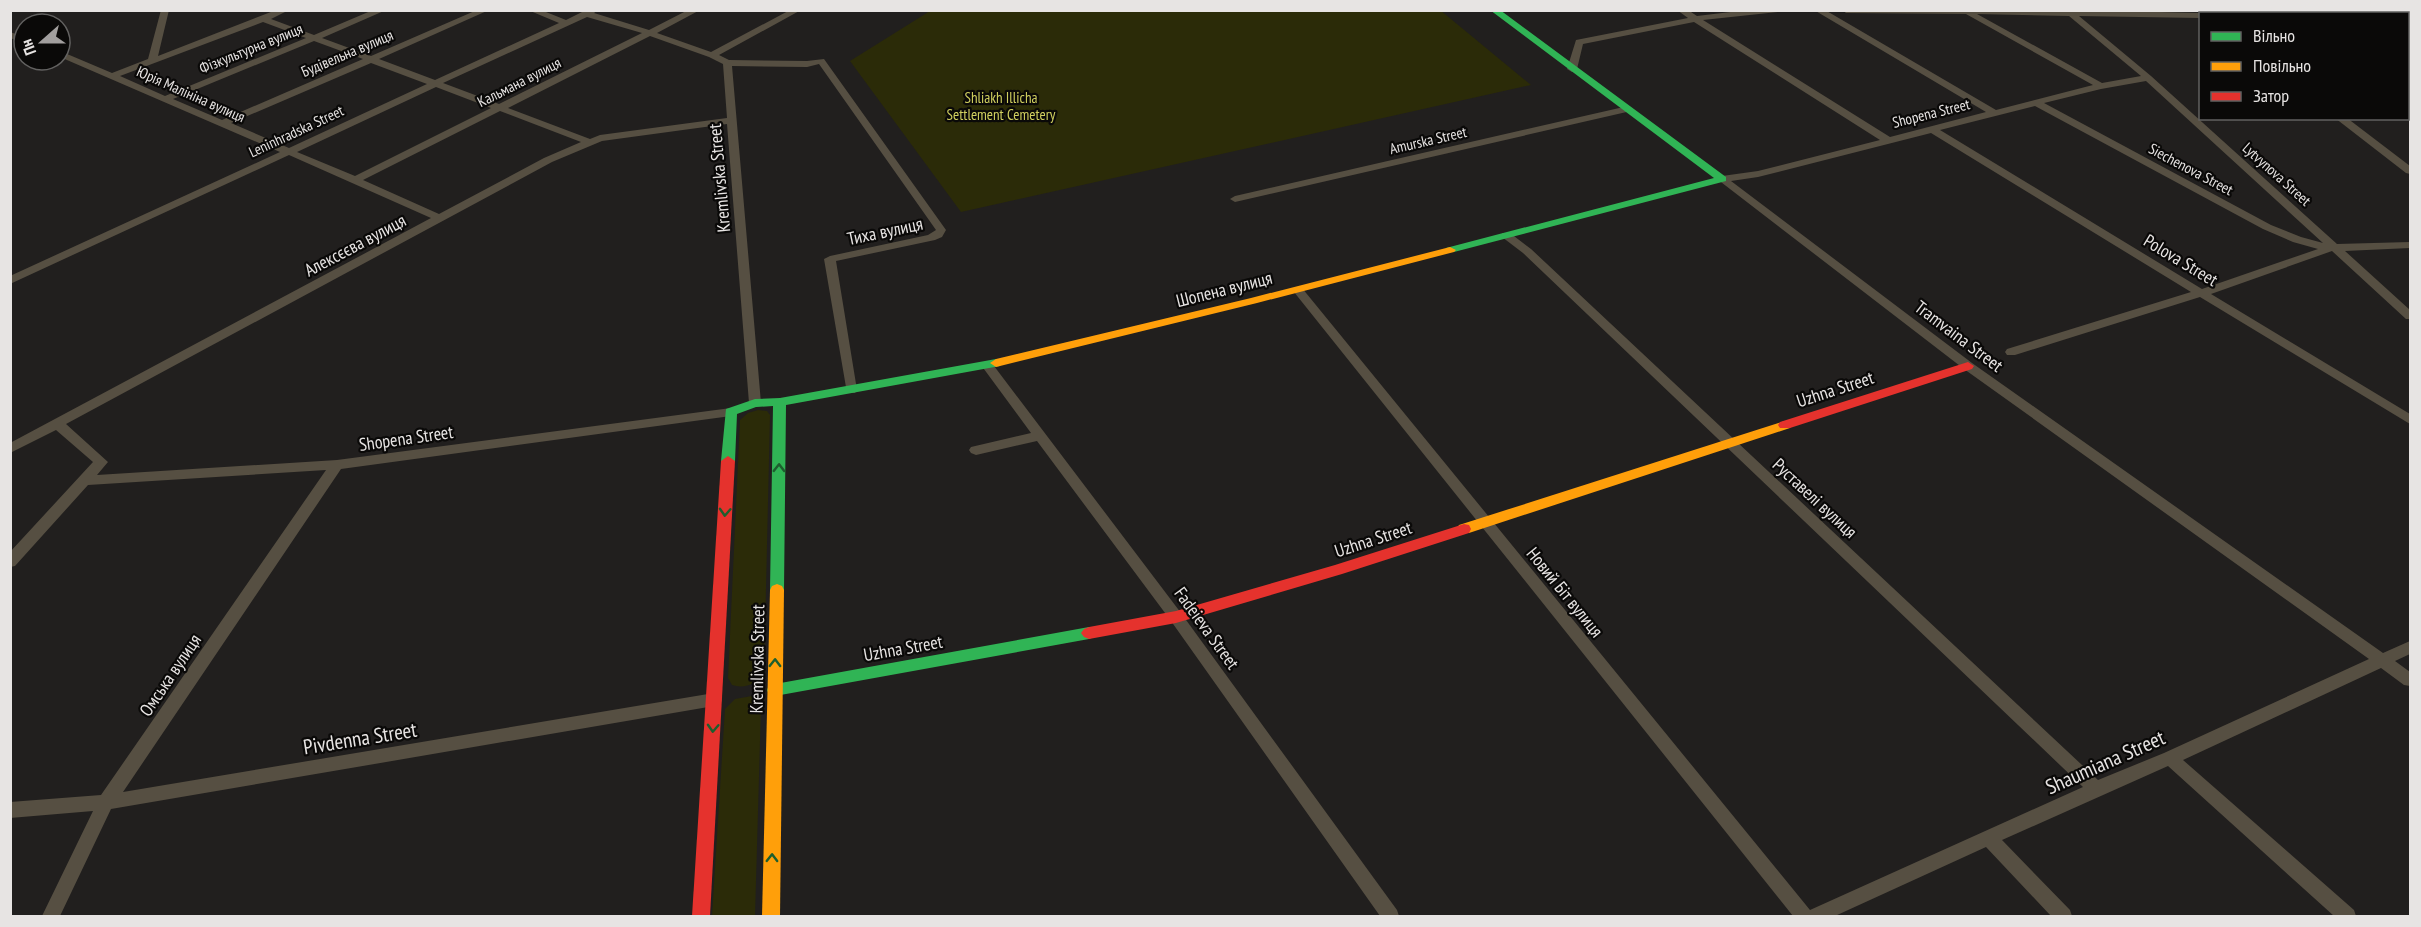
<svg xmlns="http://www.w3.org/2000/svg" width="2421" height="927" font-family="'PT Sans Narrow',sans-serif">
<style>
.green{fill:#2b2b08}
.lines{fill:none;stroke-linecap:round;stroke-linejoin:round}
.stream{stroke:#180316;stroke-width:3}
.street{fill:#564f42;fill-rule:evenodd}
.fast{fill:#30b455;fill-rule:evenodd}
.slow{fill:#ff9f0a;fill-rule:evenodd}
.jam{fill:#e5322d;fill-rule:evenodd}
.oneway{stroke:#1d5e2e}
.labels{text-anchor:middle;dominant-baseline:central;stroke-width:4.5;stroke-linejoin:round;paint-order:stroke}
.far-street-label{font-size:15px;fill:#e7e4e3;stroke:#0a0908}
.far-park-label{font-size:15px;fill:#d0cf5f;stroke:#0a0908}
.street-label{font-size:18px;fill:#e7e4e3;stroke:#0a0908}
.near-street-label{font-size:21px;fill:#e7e4e3;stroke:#0a0908}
</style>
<rect width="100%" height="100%" fill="#211f1e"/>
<g class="green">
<polygon points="1440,10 1531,85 961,212 850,61 930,11"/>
<path d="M758,410L767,411L770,415L764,674C756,684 745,689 732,685L728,678L740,420L748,413Z"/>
<polygon points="752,696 759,699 761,706 755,916 712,916 725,709 735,699"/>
</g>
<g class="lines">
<polyline class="stream" points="2335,10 2337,14"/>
<g class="street">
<path d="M161,10H169L158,56L276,10H289L271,19L314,35L373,10H386L322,38L371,56L477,10H489L379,59L435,80L559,23L528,10H541L566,20L586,10H598L594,13L649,30L688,10H700L657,33L711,52L790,10H801L719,55L729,60L807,61L824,59L946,230L942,237L935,240L836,261L857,390L855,393H847L824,259L830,256L928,235L936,230L819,64L807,67L732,66L761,403L760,406L755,407L749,403L727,124L602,141L552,162L66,424L108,462L97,475L337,460L731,408L737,412L731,416L341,469L123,792L714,693L720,695L722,700L720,705L111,809L60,916H42L93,811L10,818V802L101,795L326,470L88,485L15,566L10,567V552L93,462L56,430L10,453V443L431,218L289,155L10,284V276L280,152L60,57V51L112,73L148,59ZM587,17L642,33L499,104L443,83ZM263,22L306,38L165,96L120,76ZM650,36L709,57L723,64L727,118L600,135L590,139L508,108ZM314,41L363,59L222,120L173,99ZM371,63L427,84L289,148L231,123ZM436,87L491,108L355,176L297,152ZM500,111L581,142L544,158L439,214L363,180Z"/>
<path d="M1677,10H1688L1697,16L1747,10H1796L1703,20L1890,137L1986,112L1814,10H1825L1996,110L2093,85L1966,14L1846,13L1842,10H2073L2203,13L2200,14V18L2079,16L2151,76L2337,244L2410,242V248L2345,251L2410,310V319H2406L2332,251L2211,294L2410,414V424L2200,297L2015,355H2007L2005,352L2007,349L2191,292L1931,133L1758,177L1731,181L1972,363L2383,653L2410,641V654L2395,661L2410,672V686L2404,685L2381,668L2183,760L2354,910L2356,916H2334L2168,766L2002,840L2070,910L2072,916H2051L1986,847L1835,916H1793L1294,292L1292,290L1294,288H1302L1810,910L2083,787L1523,253L1502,237V233H1510L1531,249L2098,780L2164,753L2369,659L1964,369L1717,179L1722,176L1758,171L1880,140L1694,22L1583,44L1577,69L1572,72L1567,69L1576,40L1688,18ZM1977,14L2069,16L2141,76L2102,83ZM2146,81L2323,243L2301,237L2271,225L2044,103L2101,89ZM2035,106L2263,229L2293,242L2318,249L2202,289L1940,130Z"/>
<polygon points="10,32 24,37 24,43 10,38"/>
<polygon points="2408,82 2410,83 2410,90 2408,89"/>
<polygon points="1628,106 1633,109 1631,111 1235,202 1230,199 1235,196"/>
<polygon points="2335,118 2347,118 2410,166 2410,174 2406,173"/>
<polygon points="987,361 991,362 1181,613 1397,910 1399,916 1380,916 1171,621 1037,441 976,455 971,453 969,450 971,447 1031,433 981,365"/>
</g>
<g class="fast">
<polygon points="1490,10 1500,10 1726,177 1726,181 1454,252 1446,252 1446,248 1714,178"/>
<polygon points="996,359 1000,360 1002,363 1000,366 786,405 784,590 782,594 772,594 770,590 773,406 756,407 737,414 735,461 728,466 721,461 726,409 755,399 780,398"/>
<polygon points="1089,627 1094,629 1097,633 1094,637 1089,639 775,696 769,695 767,690 769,685 775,684"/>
</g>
<g class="slow">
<polygon points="1450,247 1456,250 1454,252 1257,303 996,367 990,363 996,359 1251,298"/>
<polygon points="1785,421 1790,422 1792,425 1790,428 1469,533 1459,533 1457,529 1459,525"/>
<polygon points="777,584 782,586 784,590 780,916 762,916 770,590 772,586"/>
</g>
<g class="jam">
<polygon points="1968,362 1974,366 1972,369 1790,428 1780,428 1778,425 1780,422"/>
<polygon points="728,456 735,461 710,916 692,916 721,461"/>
<polygon points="1464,524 1469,525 1471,529 1469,533 1342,574 1176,623 1089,639 1084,637 1081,633 1084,629 1089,627 1176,611 1335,565"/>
</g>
</g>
<defs><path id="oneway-chevron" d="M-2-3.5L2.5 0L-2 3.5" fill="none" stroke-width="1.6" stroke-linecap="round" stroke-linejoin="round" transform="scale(1.5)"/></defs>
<g class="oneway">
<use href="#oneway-chevron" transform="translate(779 468) rotate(-89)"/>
<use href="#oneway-chevron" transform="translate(725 512) rotate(93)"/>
<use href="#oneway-chevron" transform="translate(775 663) rotate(-89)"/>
<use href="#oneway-chevron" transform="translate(713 728) rotate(93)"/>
<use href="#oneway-chevron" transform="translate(772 858) rotate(-89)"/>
</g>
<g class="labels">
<g class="far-street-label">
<text transform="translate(251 48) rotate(-22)">Фiзкультурна вулиця</text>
<text transform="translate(347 53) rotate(-23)">Будівельна вулиця</text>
<text transform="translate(519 82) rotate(-27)">Кальмана вулиця</text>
<text transform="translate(191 94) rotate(24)">Юрія Малініна вулиця</text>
<text transform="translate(1931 113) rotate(-14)">Shopena Street</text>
<text transform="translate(296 131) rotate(-25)">Leninhradska Street</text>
<text transform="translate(1428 140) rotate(-13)">Amurska Street</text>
<text transform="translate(2191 169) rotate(28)">Siechenova Street</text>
<text transform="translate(2277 174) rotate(42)">Lytvynova Street</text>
</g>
<g class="far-park-label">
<text x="1001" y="97">Shliakh Illicha<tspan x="1001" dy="17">Settlement Cemetery</tspan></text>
</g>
<g class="street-label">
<text transform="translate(719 178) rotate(-95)">Kremlivska Street</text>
<text transform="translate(885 231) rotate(-12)">Тиха вулиця</text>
<text transform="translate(355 245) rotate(-28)">Алексєєва вулиця</text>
<text transform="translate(2181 260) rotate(31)">Polova Street</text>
<text transform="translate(1224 289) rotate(-14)">Шопена вулиця</text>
<text transform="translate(1959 336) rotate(37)">Tramvaina Street</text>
<text transform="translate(1835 389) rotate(-18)">Uzhna Street</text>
<text transform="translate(406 438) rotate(-8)">Shopena Street</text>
<text transform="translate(1815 498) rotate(43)">Руставелі вулиця</text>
<text transform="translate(1373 539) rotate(-18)">Uzhna Street</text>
<text transform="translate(1565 592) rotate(51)">Новий Біт вулиця</text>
<text transform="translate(1207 628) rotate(54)">Fadeieva Street</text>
<text transform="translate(903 648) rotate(-10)">Uzhna Street</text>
<text transform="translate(757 659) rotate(-89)">Kremlivska Street</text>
<text transform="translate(170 675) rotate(-56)">Омська вулиця</text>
</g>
<g class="near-street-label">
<text transform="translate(360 738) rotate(-9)">Pivdenna Street</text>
<text transform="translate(2105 762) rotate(-24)">Shaumiana Street</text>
</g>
</g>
<rect width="2421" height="927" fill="none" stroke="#e7e4e3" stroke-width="24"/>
<rect x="2199" y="12" width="210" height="108" fill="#0a0908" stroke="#626160" stroke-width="1.5"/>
<rect x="2211" y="32" width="30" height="9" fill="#30b455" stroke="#626160" stroke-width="1.5"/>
<text x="2253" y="42" font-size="18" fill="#e7e4e3">Вільно</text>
<rect x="2211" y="62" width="30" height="9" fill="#ff9f0a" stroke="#626160" stroke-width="1.5"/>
<text x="2253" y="72" font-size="18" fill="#e7e4e3">Повільно</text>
<rect x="2211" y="92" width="30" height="9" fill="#e5322d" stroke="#626160" stroke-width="1.5"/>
<text x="2253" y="102" font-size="18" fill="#e7e4e3">Затор</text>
<g transform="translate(42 42) rotate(249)"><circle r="28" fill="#0a0908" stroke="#626160" stroke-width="1.5"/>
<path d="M0-4.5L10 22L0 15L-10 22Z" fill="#a29f9e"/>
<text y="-9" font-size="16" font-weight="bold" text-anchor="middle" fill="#e7e4e3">Пн</text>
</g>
</svg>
